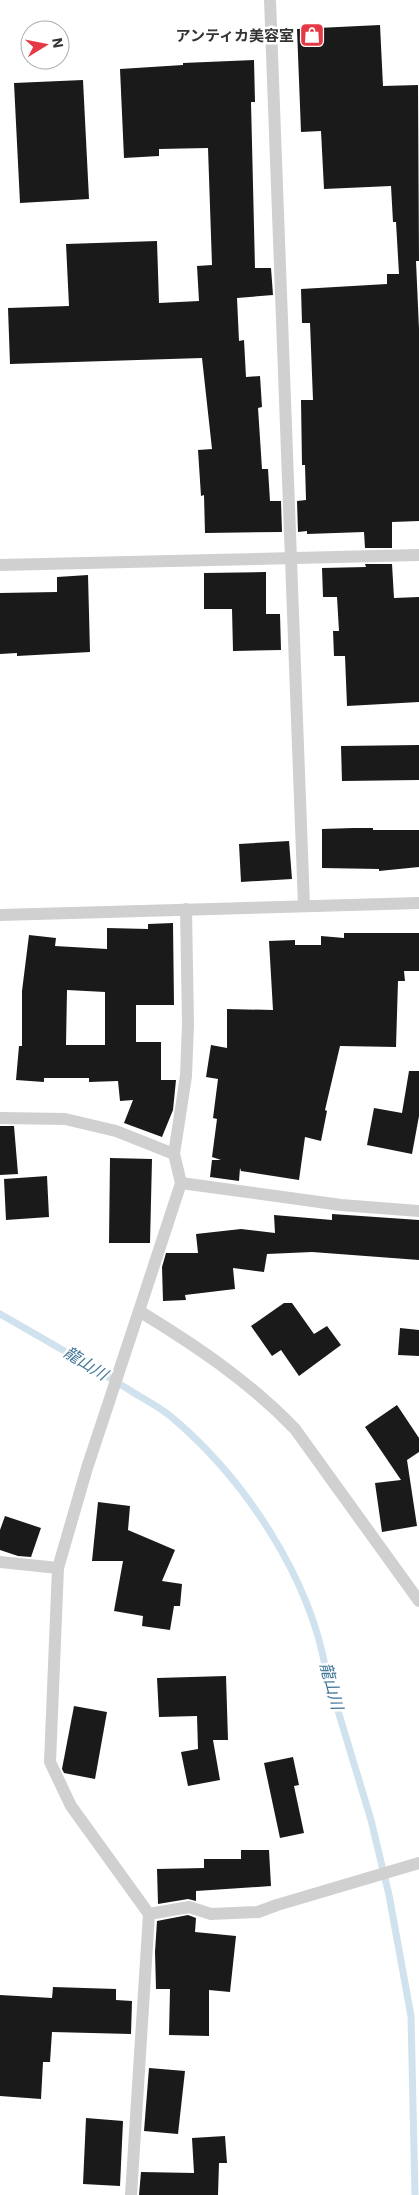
<svg xmlns="http://www.w3.org/2000/svg" width="419" height="2195" font-family="'IBM Plex Sans','Noto Sans JP',sans-serif">
<style>
.lines{fill:none;stroke-linecap:round;stroke-linejoin:round}
.stream{stroke:#cfe2ee;stroke-width:7}
.building{fill:#1a1a1a;fill-rule:evenodd}
.lane{stroke:#d0d0d0;stroke-width:12}
.labels{text-anchor:middle;dominant-baseline:central;stroke-width:5;stroke-linejoin:round;paint-order:stroke}
.poi-label{font-size:15px;font-weight:bold;fill:#333;stroke:#fff;text-anchor:end}
.water-label{font-size:16px;font-style:italic;fill:#3f7597;stroke:#fff}
</style>
<rect width="100%" height="100%" fill="#fff"/>
<g class="lines">
<path class="stream" d="M0,1314C44,1339 88,1364 131,1391C145,1400 162,1408 175,1420C246,1481 310,1578 326,1671L371,1820L389,1895L411,2016L415,2195"/>
</g>
<g class="building">
<polygon points="380,25 383,86 418,85 419,261 416,261 419,329 419,521 392,522 392,548 365,548 364,532 307,534 307,531 298,532 297,501 306,500 305,465 302,465 301,400 313,400 310,323 302,323 301,289 387,284 387,274 399,274 396,222 393,222 391,186 324,189 321,131 301,132 297,29"/>
<polygon points="254,60 255,102 251,102 255,268 271,268 273,295 237,298 239,341 244,340 246,377 260,376 262,407 258,408 262,469 268,469 270,501 281,501 282,532 205,533 204,495 201,496 198,450 212,449 202,358 10,364 8,308 69,306 66,244 157,241 159,303 199,301 197,266 212,265 208,148 159,149 159,156 124,158 120,69 183,65 183,63"/>
<polygon points="83,80 89,199 20,203 14,83"/>
<polygon points="365,564 392,564 394,598 419,597 419,702 347,706 345,656 334,656 333,631 339,631 337,597 323,597 322,568 366,567"/>
<polygon points="266,572 266,614 280,614 281,650 233,651 232,609 204,609 204,573"/>
<polygon points="88,575 90,652 17,656 17,653 0,654 0,593 57,592 57,577"/>
<polygon points="419,745 419,780 342,781 341,746"/>
<polygon points="353,828 373,828 373,830 419,830 419,867 379,871 379,869 322,868 322,829"/>
<polygon points="289,841 292,879 241,882 239,844"/>
<path d="M173,923L174,1005H136V1042H161V1080H176L173,1110L162,1137L124,1123L133,1100L120,1101L118,1081L89,1082V1078H44V1082L16,1080L19,1046H22V991L29,935L56,938L55,946L107,949V928L148,929V924ZM67,990L105,992V1045H66Z"/>
<polygon points="344,933 419,933 419,971 404,971 405,981 398,981 396,1047 340,1046 325,1110 327,1111 321,1141 305,1137 299,1180 241,1171 240,1168 239,1181 210,1177 212,1160 221,1160 212,1157 217,1119 213,1118 218,1079 206,1077 211,1045 227,1048 227,1009 273,1010 269,941 295,940 295,945 321,945 321,936 344,938"/>
<polygon points="409,1071 419,1071 419,1116 412,1154 367,1145 374,1108 402,1113"/>
<polygon points="0,1126 14,1126 18,1174 0,1175"/>
<polygon points="110,1158 152,1159 150,1243 109,1243"/>
<polygon points="47,1176 49,1217 6,1220 4,1179"/>
<polygon points="332,1214 419,1220 419,1260 312,1252 267,1254 264,1272 233,1268 235,1289 185,1295 186,1300 163,1301 162,1267 166,1253 198,1253 196,1234 241,1229 275,1233 274,1215 332,1220"/>
<polygon points="284,1303 292,1303 314,1334 327,1326 341,1345 299,1376 281,1350 272,1356 251,1326"/>
<polygon points="400,1328 419,1330 419,1356 398,1355"/>
<polygon points="397,1405 419,1438 419,1452 407,1460 417,1526 382,1532 375,1483 401,1480 365,1427"/>
<polygon points="98,1502 130,1506 128,1530 175,1550 162,1581 182,1584 180,1606 174,1606 170,1630 142,1626 143,1616 114,1611 123,1561 92,1561"/>
<polygon points="5,1516 41,1528 31,1557 18,1556 0,1550 0,1530"/>
<polygon points="226,1676 228,1740 213,1740 220,1780 188,1786 181,1752 198,1749 197,1716 159,1717 157,1678"/>
<polygon points="74,1706 107,1712 95,1779 64,1773 62,1769"/>
<polygon points="293,1757 299,1785 294,1786 304,1833 280,1838 264,1763"/>
<polygon points="241,1850 269,1850 271,1886 196,1891 196,1901 188,1899 158,1904 157,1869 204,1868 204,1859 241,1859"/>
<polygon points="188,1915 196,1918 195,1932 236,1936 230,1992 209,1990 209,2036 169,2035 170,1989 156,1989 155,1952 157,1921"/>
<polygon points="53,1987 116,1989 116,2000 132,2001 131,2034 52,2032 50,2062 43,2062 41,2099 0,2096 0,1995 52,1998"/>
<polygon points="149,2068 185,2071 178,2134 144,2131"/>
<polygon points="86,2118 123,2121 120,2186 83,2184"/>
<polygon points="225,2136 227,2163 219,2163 218,2195 139,2195 141,2172 194,2173 192,2138"/>
</g>
<g class="lines">
<g class="lane">
<polyline points="270,0 304,906"/>
<polyline points="0,565 419,555"/>
<polyline points="0,915 419,903"/>
<polyline points="0,1118 65,1119 116,1131 174,1154 181,1183 341,1205 419,1211"/>
<polyline points="174,1154 186,1076 188,1024 186,909"/>
<path d="M181,1183L139,1311C195,1345 250,1382 295,1429L419,1601"/>
<polyline points="0,1562 58,1568"/>
<polyline points="149,1914 189,1907 211,1914 258,1912 277,1905 419,1863"/>
<polyline points="131,2195 149,1914 71,1806 50,1762 58,1568 87,1468 139,1311"/>
</g>
</g>
<defs>
<symbol id="shop-square" viewBox="-11 -11 22 22"><rect x="-9" y="-9" width="18" height="18" rx="4" fill="#e63946" stroke="#fff"/><path d="M-5-2.5h2.3a2.7 3.5 0 0 1 5.4 0H5L5.5 6h-11ZM-1.5-2.5h3a1.5 2.3 0 0 0-3 0Z" fill="#fff"/></symbol>
</defs>
<g fill-rule="evenodd">
<use href="#shop-square" x="298" y="21" width="28" height="28"/>
</g>
<g class="labels">
<g class="poi-label">
<text x="294" y="35">アンティカ美容室</text>
</g>
<g class="water-label">
<text transform="translate(86 1363) rotate(32)">龍山川</text>
<text transform="translate(332 1686) rotate(75)">龍山川</text>
</g>
</g>
<g transform="translate(45 45) rotate(80)"><circle r="24" fill="#ffffff" stroke="#adadad"/>
<path d="M0-4L9 19L0 12L-9 19Z" fill="#e63946"/>
<text y="-8" font-size="14" font-weight="bold" text-anchor="middle" fill="#333333">N</text>
</g>
</svg>
